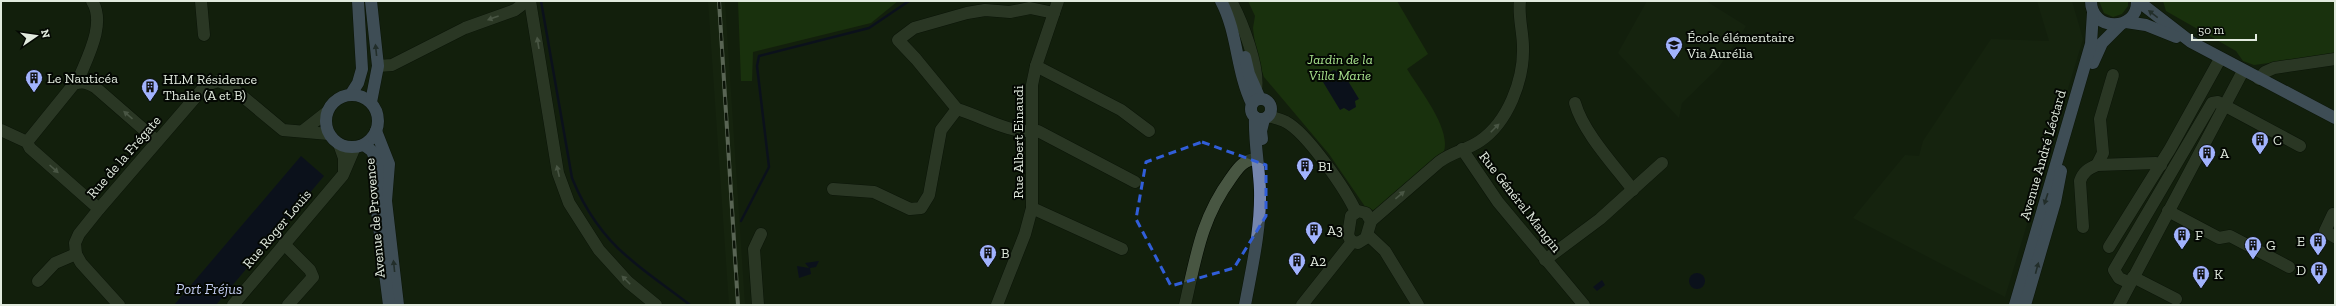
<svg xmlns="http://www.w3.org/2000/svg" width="2336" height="306" font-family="'Zilla Slab',serif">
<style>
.built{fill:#192911}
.green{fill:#23470e}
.water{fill:#04002e}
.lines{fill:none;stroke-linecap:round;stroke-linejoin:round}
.stream{stroke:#04002e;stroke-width:2.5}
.minor-casing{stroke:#020900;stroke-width:13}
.major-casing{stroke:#020900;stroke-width:13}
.minor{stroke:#485642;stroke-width:12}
.major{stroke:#7485ad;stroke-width:12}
.rail-casing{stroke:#b0baac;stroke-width:4}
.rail{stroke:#040803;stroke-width:2.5;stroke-dasharray:8;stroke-linecap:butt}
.oneway{fill:#36404f}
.oneway2{fill:#8d9988}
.marked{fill:none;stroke:#315ed9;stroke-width:3;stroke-dasharray:8 5;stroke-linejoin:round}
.labels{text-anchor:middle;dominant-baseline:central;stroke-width:4;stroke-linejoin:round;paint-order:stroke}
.poi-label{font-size:14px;fill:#e1eade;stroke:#040803;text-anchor:start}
.park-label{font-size:14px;font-style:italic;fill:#a7e18c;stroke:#040803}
.street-label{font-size:14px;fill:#e1eade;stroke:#040803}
.water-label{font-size:15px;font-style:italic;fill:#c3ccf0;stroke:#040803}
</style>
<rect width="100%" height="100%" fill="#131f0d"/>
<g class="built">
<polygon points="708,1 725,1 745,305 729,305"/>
<polygon points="1647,1 1706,1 1746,26 1719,67 1682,103 1679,118 1618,53"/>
<polygon points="2037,1 2072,1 2083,39 2005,297 1853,218 1905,155 1919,156 1923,141 1991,39 2049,41"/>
</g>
<g class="green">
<polygon points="738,1 898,1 871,23 753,52 752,81 741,81"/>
<path d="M1248,1H1397L1428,54L1407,69C1419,89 1451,128 1444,151L1379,208L1373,210L1366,208L1329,154L1264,77L1257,59L1253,28L1255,16Z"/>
<polygon points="2099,1 2128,1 2128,6 2122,14 2113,17 2104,13"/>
<polygon points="2163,1 2335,1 2335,54 2254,65 2243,61 2236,51 2166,11"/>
</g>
<g class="water">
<polygon points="1334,70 1339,73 1342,71 1359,99 1355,101 1356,107 1349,111 1344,108 1340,110 1323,82 1328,80 1328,73"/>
<polygon points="301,156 324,176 216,305 174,305"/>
<polygon points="819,261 816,267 810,268 811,274 799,278 797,266 809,268 805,263"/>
<circle cx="1697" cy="281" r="8"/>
<polygon points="1602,280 1605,285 1597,291 1593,287"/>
</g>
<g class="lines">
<g class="stream">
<path d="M541,1L572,178C584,208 604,238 629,258C648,275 670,289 690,305"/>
<polyline points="741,221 769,167 757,66 759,56 869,28 909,1"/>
</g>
<defs>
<g id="minor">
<polyline points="201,1 204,35"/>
<polyline points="530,1 558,173 569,203 599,250 628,282 656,305"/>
<path d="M1231,1C1242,21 1260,68 1256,90"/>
<polyline points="378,66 392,65 465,28 515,10 527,1"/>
<polyline points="1036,66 1121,110 1149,131"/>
<polyline points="2259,79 2265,72 2274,68 2335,59"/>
<path d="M79,82V78C88,56 106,23 92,1"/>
<path d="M1575,103C1583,132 1614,165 1633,190"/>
<path d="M957,109C984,117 1008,134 1038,131L1135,182"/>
<path d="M1268,116C1274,118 1281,119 1286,122C1307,133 1346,190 1356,212"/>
<polyline points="1,130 27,142 30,148 99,209"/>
<polyline points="304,130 327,112"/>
<path d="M27,142L74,84C83,81 88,83 95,87L157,141"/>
<polyline points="339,144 344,158 344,171"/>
<polyline points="1462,149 1498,202 1584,305"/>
<polyline points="2097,165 2103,153 2100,119 2113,75"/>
<polyline points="833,189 874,192 910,209 921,208 929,195 941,130 957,109 916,59 898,40 914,28 967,13 985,10 1010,12 1030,8 1054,13"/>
<polyline points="1032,208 1122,249"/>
<polygon points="1358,211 1366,213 1371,221 1366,238 1358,243 1351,241 1348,235 1351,216"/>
<polyline points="2168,211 2219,238 2230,236 2289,267"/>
<polyline points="2333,214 2325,231 2335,237"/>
<path d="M1371,221L1439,162C1452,152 1467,150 1480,141C1508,122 1524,80 1523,47C1523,32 1518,16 1520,1"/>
<path d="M2083,227L2080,181C2083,172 2088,169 2097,165L2156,163L2161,165"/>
<polyline points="1368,235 1385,251 1418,305"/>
<polyline points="284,244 310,270 313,277 288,305"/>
<polyline points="2109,247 2170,149 2220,59"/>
<polyline points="1545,260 1600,219 1662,163"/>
<polyline points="2133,277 2176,299"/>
<polyline points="38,281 55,263 76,254"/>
<polyline points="2130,283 2119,278 2114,270 2212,103 2218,102 2300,146"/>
<polyline points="119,305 81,263 76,254 75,243 79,234 99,209 206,85 218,81 229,85 283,130 329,134"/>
<polyline points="233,305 343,175 355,147"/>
<polyline points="758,305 754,249 761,234"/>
<polyline points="997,305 1025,234 1032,208 1032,85 1036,66 1058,1"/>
<path d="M1185,305C1196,257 1201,219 1231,178C1238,168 1244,159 1257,159"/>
<polyline points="1302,305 1352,242"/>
<polyline points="2119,305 2243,71"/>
</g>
<g id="major">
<path d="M1221,1C1238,33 1236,71 1252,104"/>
<path d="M2091,1C2091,32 2138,32 2137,1"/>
<polyline points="2138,1 2191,42 2335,118"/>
<polyline points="2126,22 2146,25 2176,37"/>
<polyline points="1245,57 1249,74 1260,99"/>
<polyline points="2093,63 2102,43 2120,25"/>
<polyline points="351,94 358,83 362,69 358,1"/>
<circle cx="352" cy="121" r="26"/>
<circle cx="1261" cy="109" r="10"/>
<polyline points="371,102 378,66 371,1"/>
<polyline points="376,131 389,164 386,201 398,305"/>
<polyline points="1262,139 1261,131 1264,119"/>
<polyline points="364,145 372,151 378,166 376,203 389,305"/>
<path d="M1245,305C1252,267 1261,229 1260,190C1259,165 1254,142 1255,117"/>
<polyline points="2015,305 2091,44 2093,12"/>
<polyline points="2025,305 2055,202 2061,171"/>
</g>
</defs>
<use href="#minor" class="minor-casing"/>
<use href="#major" class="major-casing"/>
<use href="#minor" class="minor"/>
<use href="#major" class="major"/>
<defs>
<polyline id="rail" points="719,1 738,305"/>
</defs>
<use href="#rail" class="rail-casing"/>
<use href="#rail" class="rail"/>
</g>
<defs><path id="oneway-solid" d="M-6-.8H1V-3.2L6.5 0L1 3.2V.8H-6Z"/></defs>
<g class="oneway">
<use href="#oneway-solid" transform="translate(2153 14) rotate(-142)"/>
<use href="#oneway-solid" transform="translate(376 50) rotate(-96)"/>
<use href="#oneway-solid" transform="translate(2046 199) rotate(108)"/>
<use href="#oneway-solid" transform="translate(394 266) rotate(-96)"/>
<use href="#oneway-solid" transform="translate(2037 268) rotate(-75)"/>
</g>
<g class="oneway2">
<use href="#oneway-solid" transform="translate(493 18) rotate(160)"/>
<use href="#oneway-solid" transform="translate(538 43) rotate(-99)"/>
<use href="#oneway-solid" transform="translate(128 115) rotate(-139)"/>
<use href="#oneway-solid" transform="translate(1495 128) rotate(-45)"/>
<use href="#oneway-solid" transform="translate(54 169) rotate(42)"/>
<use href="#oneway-solid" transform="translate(558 171) rotate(-103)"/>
<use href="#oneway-solid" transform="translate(1400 195) rotate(-40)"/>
<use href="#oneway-solid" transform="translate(626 280) rotate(-135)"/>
</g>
<path d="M0 0H2336V306H0ZM1202,142L1266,165V216L1234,268L1171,286L1136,219L1146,162Z" fill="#131f0d" fill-opacity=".55" fill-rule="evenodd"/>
<path class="marked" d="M1202,142L1266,165V216L1234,268L1171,286L1136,219L1146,162Z"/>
<defs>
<symbol id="school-pin" viewBox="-11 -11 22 30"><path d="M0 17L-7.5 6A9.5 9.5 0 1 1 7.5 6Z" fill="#a1b3fd" stroke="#040803"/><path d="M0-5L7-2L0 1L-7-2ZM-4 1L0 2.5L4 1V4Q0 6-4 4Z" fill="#111"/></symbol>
<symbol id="building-pin" viewBox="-11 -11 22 30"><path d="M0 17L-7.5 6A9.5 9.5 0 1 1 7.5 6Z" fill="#a1b3fd" stroke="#040803"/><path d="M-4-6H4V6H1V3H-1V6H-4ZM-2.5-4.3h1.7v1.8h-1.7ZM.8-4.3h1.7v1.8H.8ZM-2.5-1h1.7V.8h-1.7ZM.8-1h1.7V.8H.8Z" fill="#111"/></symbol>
</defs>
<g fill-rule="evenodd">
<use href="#school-pin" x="1664" y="35" width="20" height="27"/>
<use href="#building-pin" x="24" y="68" width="20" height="27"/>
<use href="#building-pin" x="140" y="77" width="20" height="27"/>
<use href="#building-pin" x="2250" y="130" width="20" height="27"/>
<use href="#building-pin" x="2197" y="143" width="20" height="27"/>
<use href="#building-pin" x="1295" y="156" width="20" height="27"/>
<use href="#building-pin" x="1304" y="220" width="20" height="27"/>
<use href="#building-pin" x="2172" y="225" width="20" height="27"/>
<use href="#building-pin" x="2308" y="231" width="20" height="27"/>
<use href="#building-pin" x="2243" y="235" width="20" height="27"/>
<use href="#building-pin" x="978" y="243" width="20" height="27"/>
<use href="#building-pin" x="1287" y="251" width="20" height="27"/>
<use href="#building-pin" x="2309" y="260" width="20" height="27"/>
<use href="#building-pin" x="2191" y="264" width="20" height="27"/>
</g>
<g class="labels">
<g class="poi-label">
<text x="1687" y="37">École élémentaire<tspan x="1687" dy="16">Via Aurélia</tspan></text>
<text x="47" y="78">Le Nauticéa</text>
<text x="163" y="79">HLM Résidence<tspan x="163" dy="16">Thalie (A et B)</tspan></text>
<text x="2273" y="140">C</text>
<text x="2220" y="153">A</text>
<text x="1318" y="166">B1</text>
<text x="1327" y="230">A3</text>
<text x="2195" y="235">F</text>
<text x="2305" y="241" text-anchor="end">E</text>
<text x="2266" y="245">G</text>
<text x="1001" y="253">B</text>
<text x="1310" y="261">A2</text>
<text x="2306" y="270" text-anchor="end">D</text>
<text x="2214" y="274">K</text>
</g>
<g class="park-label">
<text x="1340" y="59">Jardin de la<tspan x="1340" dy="16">Villa Marie</tspan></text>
</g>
<g class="street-label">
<text transform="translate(1018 142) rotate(-90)">Rue Albert Einaudi</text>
<text transform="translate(2043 155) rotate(-74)">Avenue André Léotard</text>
<text transform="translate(124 157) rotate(-49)">Rue de la Frégate</text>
<text transform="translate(1520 202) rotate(52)">Rue Général Mangin</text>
<text transform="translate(375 218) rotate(-95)">Avenue de Provence</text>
<text transform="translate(277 229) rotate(-50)">Rue Roger Louis</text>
</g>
<g class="water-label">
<text x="209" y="289">Port Fréjus</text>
</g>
</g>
<rect width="2336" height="306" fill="none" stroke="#e1eade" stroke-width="4"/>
<g transform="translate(36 36) rotate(77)" stroke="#040803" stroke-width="3" paint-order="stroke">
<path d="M0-3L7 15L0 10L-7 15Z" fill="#e1eade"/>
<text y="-6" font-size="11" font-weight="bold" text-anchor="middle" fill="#e1eade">N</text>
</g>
<path d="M2192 34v6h64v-6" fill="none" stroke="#e1eade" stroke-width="2"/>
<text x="2198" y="34" font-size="12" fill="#e1eade" stroke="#040803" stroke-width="3" paint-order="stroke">50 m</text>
</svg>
